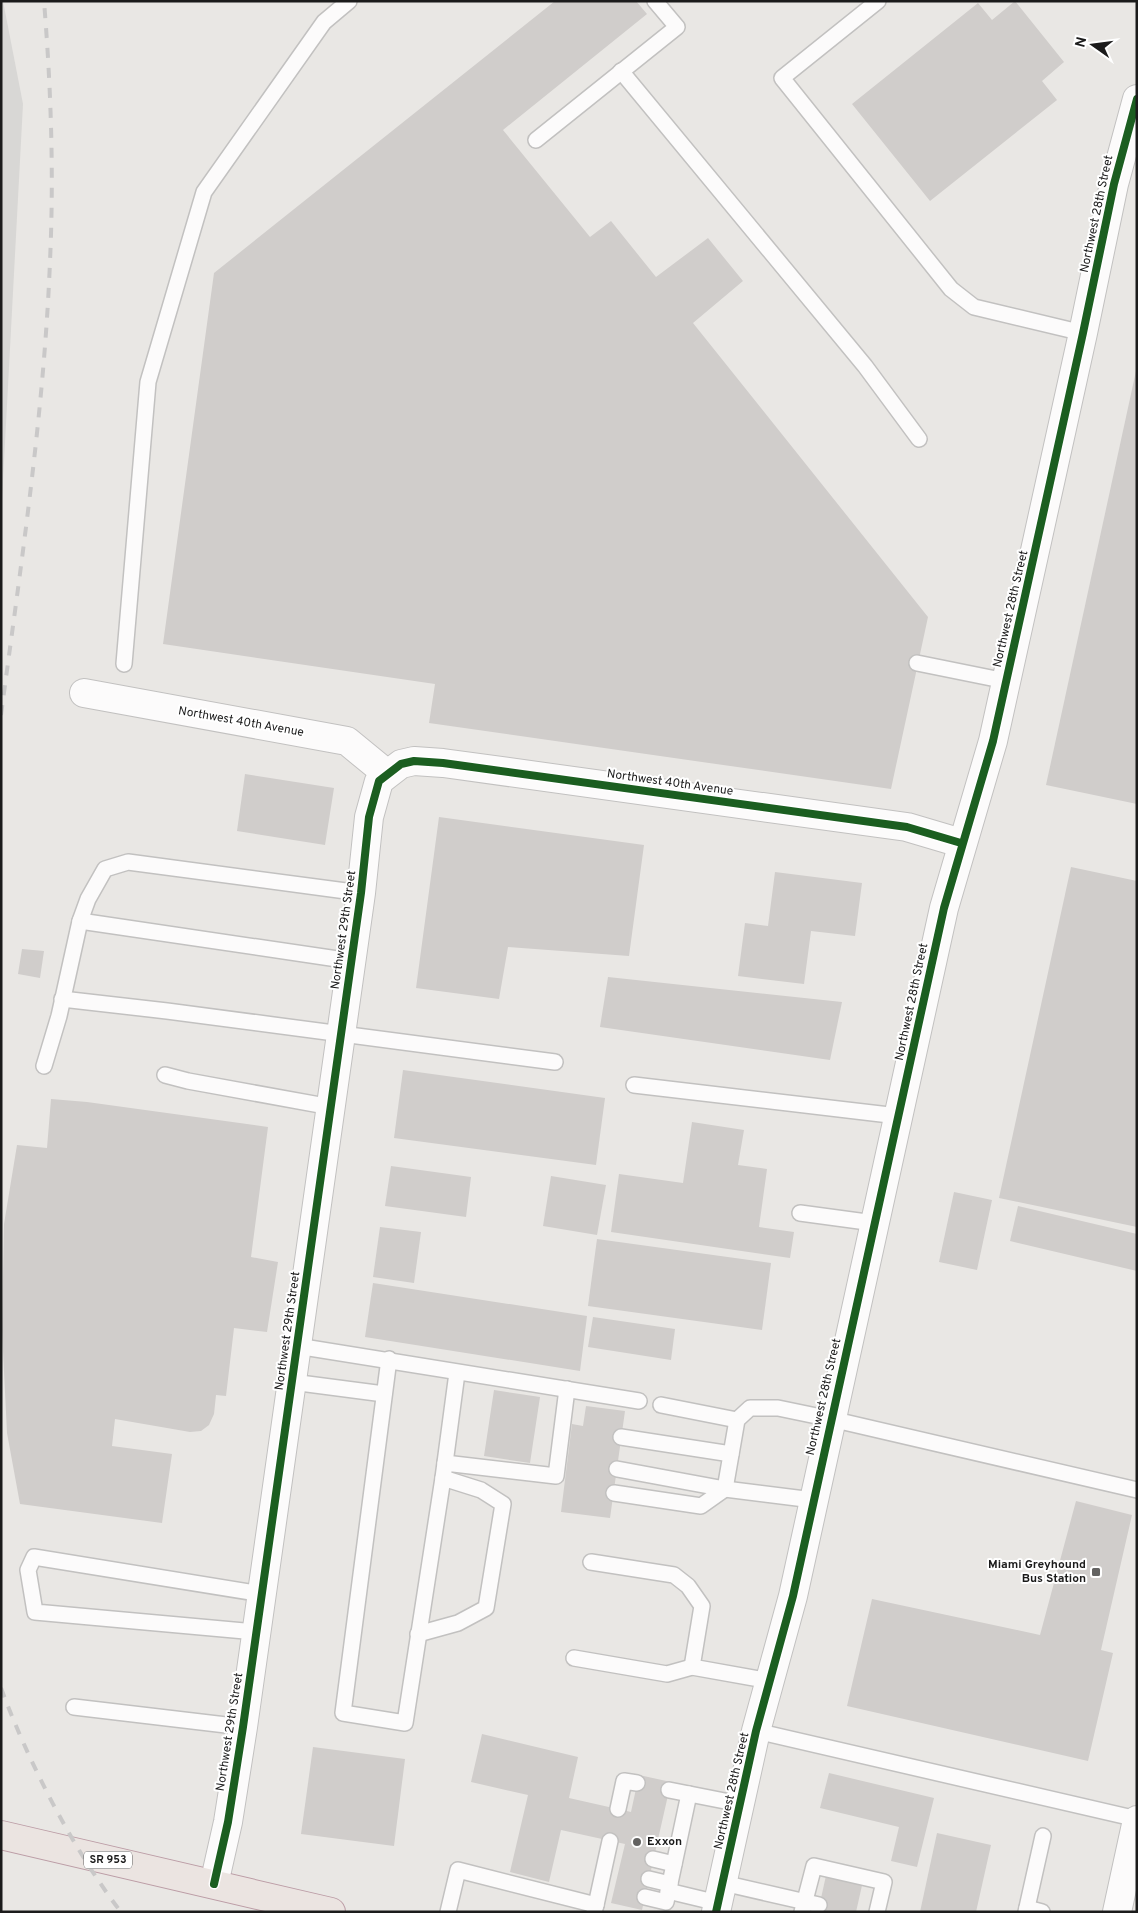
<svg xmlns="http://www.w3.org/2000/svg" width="1138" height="1913" font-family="Overpass,sans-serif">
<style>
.residential{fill:#d8d7d5}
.building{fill:#d0cdcb}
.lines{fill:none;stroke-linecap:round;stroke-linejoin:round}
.service-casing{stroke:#c2c1c0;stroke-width:18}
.minor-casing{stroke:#c2c1c0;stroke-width:30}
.tertiary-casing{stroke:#c2c1c0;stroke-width:30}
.trunk-casing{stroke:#bc9da6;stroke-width:30}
.service{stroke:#fcfbfb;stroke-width:15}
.minor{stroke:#fcfbfb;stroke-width:28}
.tertiary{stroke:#fcfbfb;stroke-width:28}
.trunk{stroke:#ebe4e1;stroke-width:28}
.rail{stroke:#c9c8c8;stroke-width:4;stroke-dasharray:10 10;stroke-linecap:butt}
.cycleway-casing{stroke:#fff;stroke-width:11}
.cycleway{stroke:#1b5e20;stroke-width:8}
.poi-dot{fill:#636261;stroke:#fff;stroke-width:2}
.labels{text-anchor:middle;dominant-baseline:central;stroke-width:4;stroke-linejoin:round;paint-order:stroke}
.shield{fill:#fff;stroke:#5f5f5f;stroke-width:1}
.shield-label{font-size:11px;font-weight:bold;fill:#1b1b1b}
.street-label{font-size:12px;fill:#1b1b1b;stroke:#fff}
.poi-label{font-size:12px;font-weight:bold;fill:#1b1b1b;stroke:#fff;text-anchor:end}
</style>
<rect width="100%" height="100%" fill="#e9e7e4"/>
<polygon class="residential" points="1,1 3,1 23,104 1,518"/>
<g class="building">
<polygon points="555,1 636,1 647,14 503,130 590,237 611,221 656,277 708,238 743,281 693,323 928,617 891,789 429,723 435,684 163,644 214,273"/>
<polygon points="1015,1 1064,62 1042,81 1057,100 930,201 852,104 978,3 992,20"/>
<polygon points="1136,371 1137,371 1137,804 1046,785"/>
<polygon points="245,774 334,788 325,845 237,831"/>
<polygon points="439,817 644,845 629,956 508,947 499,999 416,988"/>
<polygon points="1071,867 1137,881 1137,1227 999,1198"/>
<polygon points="775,872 862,883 855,936 811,931 804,984 738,976 745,923 768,926"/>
<polygon points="22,949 44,951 40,978 18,974"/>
<polygon points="608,977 842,1002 830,1060 600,1027"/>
<polygon points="403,1070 605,1098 596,1165 394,1138"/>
<polygon points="51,1099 87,1102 268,1127 251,1257 278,1262 267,1332 234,1328 226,1396 216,1395 214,1414 209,1425 201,1431 190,1432 115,1419 112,1446 172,1454 162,1523 20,1504 7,1433 2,1331 4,1224 17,1145 47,1148"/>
<polygon points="692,1122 744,1130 738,1165 767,1169 759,1227 794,1232 790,1258 611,1232 619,1174 683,1183"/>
<polygon points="391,1166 471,1177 466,1217 385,1206"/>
<polygon points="551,1176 606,1185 597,1235 543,1226"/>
<polygon points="954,1192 992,1200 977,1270 939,1262"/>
<polygon points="1018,1206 1137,1234 1137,1271 1010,1241"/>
<polygon points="380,1227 421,1232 414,1283 373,1277"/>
<polygon points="597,1239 771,1263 762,1330 588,1306"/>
<polygon points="373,1283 587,1316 580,1371 365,1337"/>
<polygon points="593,1317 675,1329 671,1360 588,1347"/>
<polygon points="494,1390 540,1397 530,1463 484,1456"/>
<polygon points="586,1406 625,1411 610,1518 561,1512 572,1424 583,1426"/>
<polygon points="1076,1501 1132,1515 1101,1650 1113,1653 1088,1761 847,1706 872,1599 1040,1635"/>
<polygon points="482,1734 578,1757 569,1798 631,1812 639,1775 671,1782 642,1910 611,1903 625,1844 561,1830 549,1882 510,1872 528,1795 471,1782"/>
<polygon points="313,1747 405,1759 394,1846 301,1834"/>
<polygon points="829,1773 934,1798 917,1867 891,1861 899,1827 820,1808"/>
<polygon points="937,1833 991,1845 976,1912 920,1912"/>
<polygon points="827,1871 863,1881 856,1912 818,1912"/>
</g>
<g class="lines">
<defs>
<g id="service">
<polyline points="878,1 782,78 951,289 974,307 1083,333"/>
<polyline points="621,71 865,366 919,439"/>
<polyline points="536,140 677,27 655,1"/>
<polyline points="917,663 1006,681"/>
<polyline points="124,664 148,382 204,192 324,22 349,1"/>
<polyline points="80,921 351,961"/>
<polyline points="62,999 167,1011 555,1062"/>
<polyline points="44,1066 59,1016 80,921 88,899 105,869 128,862 361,893"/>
<polyline points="165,1075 188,1081 331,1107"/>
<polyline points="634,1085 898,1116"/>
<polyline points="800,1213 874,1223"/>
<polyline points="297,1346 639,1401"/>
<polyline points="389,1359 343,1713 405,1723 443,1478 457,1373"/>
<polyline points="292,1382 384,1394"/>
<polyline points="661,1405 737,1420"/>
<polyline points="621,1437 731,1454"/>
<polyline points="445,1463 556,1476 567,1389"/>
<polyline points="617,1469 725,1489 813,1500"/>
<polyline points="614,1493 701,1506 725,1489 737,1420 750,1408 778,1408 831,1419 1137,1490"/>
<polyline points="591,1562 674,1575 688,1586 702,1606 692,1667 770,1681"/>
<polyline points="256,1632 35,1612 28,1570 34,1557 262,1594"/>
<polyline points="418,1634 458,1623 486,1608 503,1504 481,1490 443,1478"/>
<polyline points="574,1658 667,1674 692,1667"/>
<polyline points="74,1707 243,1727"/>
<polyline points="756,1731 1137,1819"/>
<polyline points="669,1790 740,1804"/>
<polyline points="618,1809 624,1781 637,1783"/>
<polyline points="653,1859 674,1864"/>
<polyline points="649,1879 670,1884"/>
<polyline points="723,1883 819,1905"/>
<polyline points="668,1891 718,1903"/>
<polyline points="645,1897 666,1902 689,1794"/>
<polyline points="596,1905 610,1841"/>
<polyline points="1027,1908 1042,1912"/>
<polyline points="448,1912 458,1870 596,1905 594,1912"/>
<polyline points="802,1912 814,1866 884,1882 877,1912"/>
<polyline points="1026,1912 1043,1836"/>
</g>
<g id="minor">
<polyline points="84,693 347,741 386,773"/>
<polyline points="214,1884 228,1822 243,1727 361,893 369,817 379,781 401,764 414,761 443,763 907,827 961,843"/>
<polyline points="1117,1912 1137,1820"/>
</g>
<polyline id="tertiary" points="716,1912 756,1731 793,1596 944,908 993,741 1083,333 1114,184 1137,99"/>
<polyline id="trunk" points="1,1835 331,1912"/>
</defs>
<use href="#service" class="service-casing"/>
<use href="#minor" class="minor-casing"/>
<use href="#tertiary" class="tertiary-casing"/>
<use href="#trunk" class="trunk-casing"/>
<use href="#service" class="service"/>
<use href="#minor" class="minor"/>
<use href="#tertiary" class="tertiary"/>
<use href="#trunk" class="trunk"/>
<g class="rail">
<path d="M1,715C21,564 44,413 50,261C54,174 51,88 44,1"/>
<path d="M1,1688C28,1761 73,1850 121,1912"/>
</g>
<defs>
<g id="cycleway">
<polyline points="214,1884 228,1822 243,1727 361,893 369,817 379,781 401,764 414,761 443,763 907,827 961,843"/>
<polyline points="716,1912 756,1731 793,1596 944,908 993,741 1083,333 1114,184 1137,99"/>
</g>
</defs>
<use href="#cycleway" class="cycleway-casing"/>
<use href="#cycleway" class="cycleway"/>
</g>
<g class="poi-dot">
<rect x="1091" y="1567" width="10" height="10" rx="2.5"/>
<circle cx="637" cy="1842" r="5"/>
</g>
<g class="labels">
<rect class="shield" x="84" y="1851.5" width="48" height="17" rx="4"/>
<g class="shield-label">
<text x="108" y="1860">SR 953</text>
</g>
<g class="street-label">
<text transform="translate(1097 214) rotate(-78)">Northwest 28th Street</text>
<text transform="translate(1011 609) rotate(-77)">Northwest 28th Street</text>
<text transform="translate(241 722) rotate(10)">Northwest 40th Avenue</text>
<text transform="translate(670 783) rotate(8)">Northwest 40th Avenue</text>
<text transform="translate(344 930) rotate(-82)">Northwest 29th Street</text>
<text transform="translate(912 1002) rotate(-78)">Northwest 28th Street</text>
<text transform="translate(288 1331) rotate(-82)">Northwest 29th Street</text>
<text transform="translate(824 1397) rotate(-77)">Northwest 28th Street</text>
<text transform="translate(230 1732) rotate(-81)">Northwest 29th Street</text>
<text transform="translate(732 1791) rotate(-77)">Northwest 28th Street</text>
</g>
<g class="poi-label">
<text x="1086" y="1565">Miami Greyhound<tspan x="1086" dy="14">Bus Station</tspan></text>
<text x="647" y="1842" text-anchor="start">Exxon</text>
</g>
</g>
<rect width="1138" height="1913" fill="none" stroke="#1b1b1b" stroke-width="5"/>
<g transform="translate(1093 45) rotate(284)" stroke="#ffffff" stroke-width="4" paint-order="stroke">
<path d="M0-4L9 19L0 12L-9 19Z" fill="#1b1b1b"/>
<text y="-8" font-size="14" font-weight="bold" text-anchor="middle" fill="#1b1b1b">N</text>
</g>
</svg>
